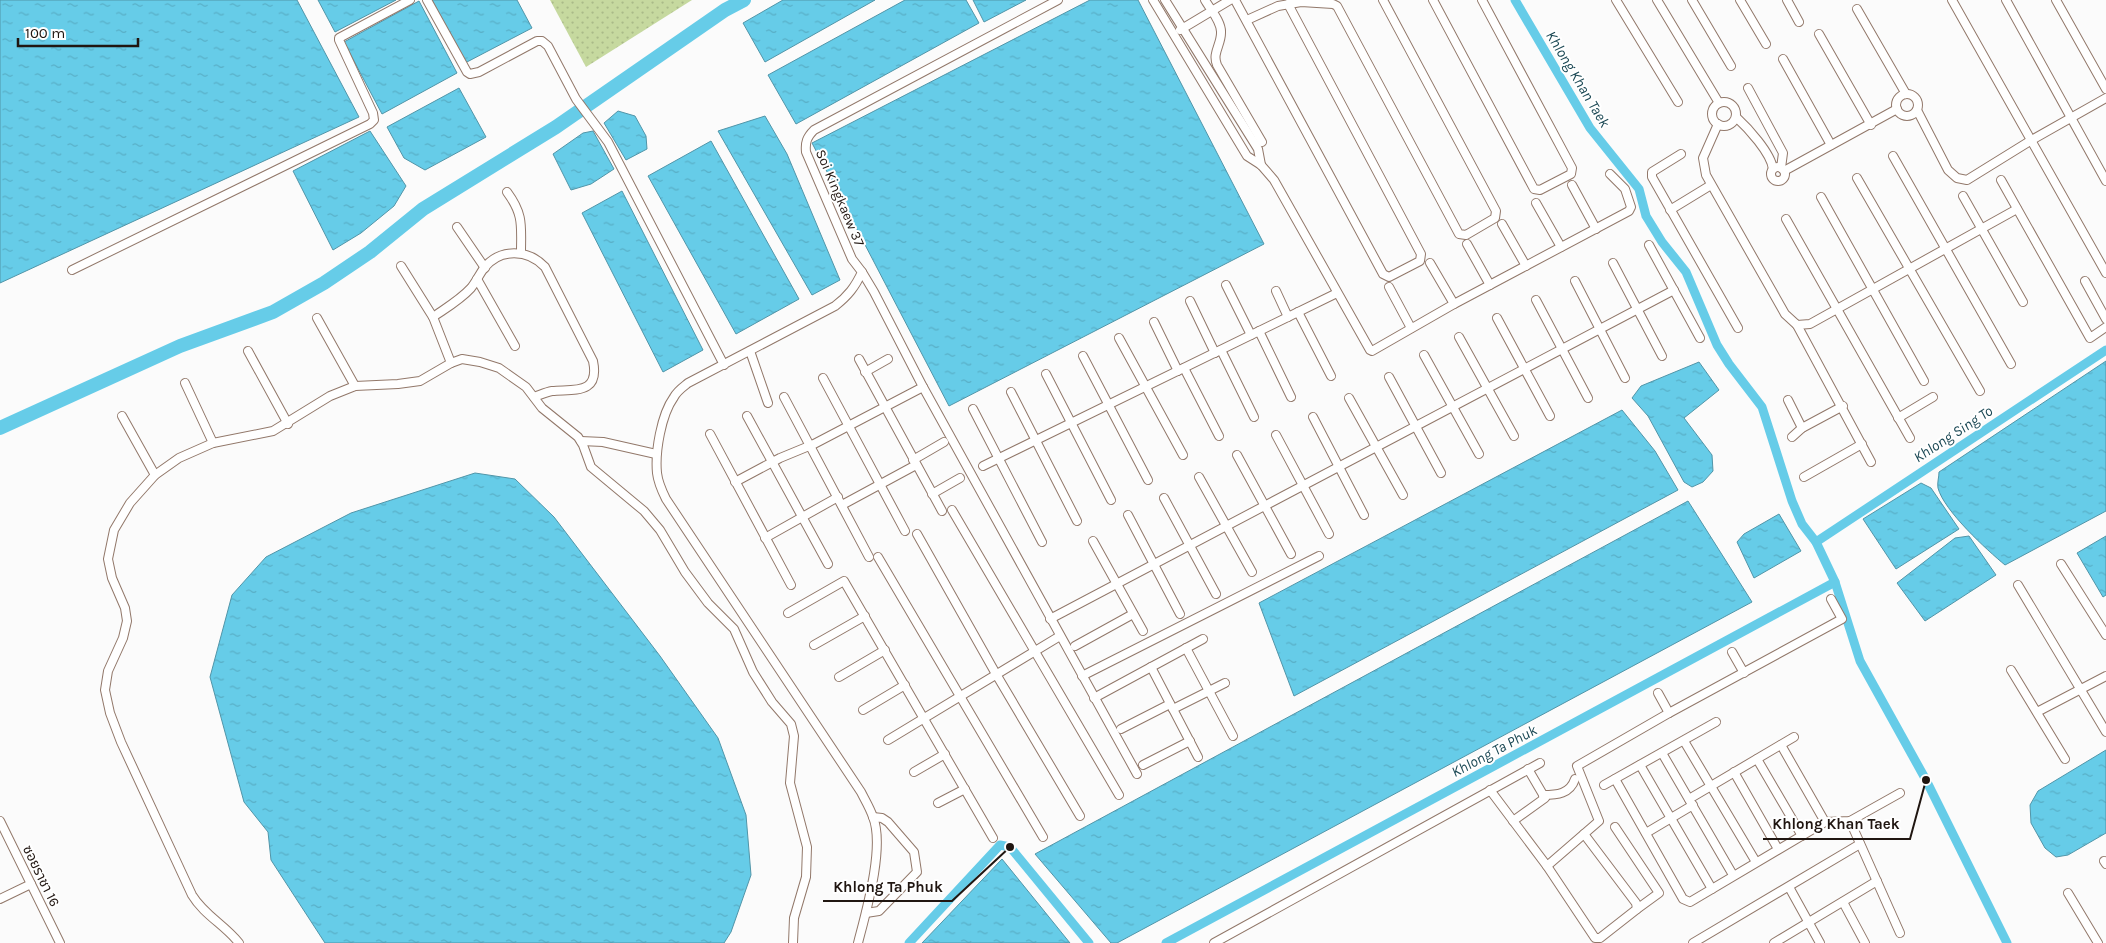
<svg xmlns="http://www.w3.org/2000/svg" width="2106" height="943" font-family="Karla,'Noto Sans Thai',sans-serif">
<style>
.grass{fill:url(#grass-dots)}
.water{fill:url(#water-ripples);stroke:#5195a8}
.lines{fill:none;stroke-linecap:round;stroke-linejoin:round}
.canal{stroke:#66cce8;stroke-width:9}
.river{stroke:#66cce8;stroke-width:14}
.minor-casing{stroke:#92786a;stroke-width:10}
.minor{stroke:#fff;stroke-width:8}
.labels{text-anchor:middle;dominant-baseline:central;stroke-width:4;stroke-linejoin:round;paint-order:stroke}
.street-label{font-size:14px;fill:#201611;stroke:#fff}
.water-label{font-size:15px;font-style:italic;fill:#1b4854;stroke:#fff}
.leader{fill:none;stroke:#201611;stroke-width:2}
.callout-dot{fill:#201611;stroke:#fff;stroke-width:2}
.callout-label{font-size:15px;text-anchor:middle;font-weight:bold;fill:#201611;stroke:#fff;stroke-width:4;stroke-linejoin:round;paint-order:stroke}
</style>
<defs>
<pattern id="grass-dots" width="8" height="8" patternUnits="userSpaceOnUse" patternTransform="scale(1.25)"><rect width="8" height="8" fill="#c6d99f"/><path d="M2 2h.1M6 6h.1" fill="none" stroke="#aaba88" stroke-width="1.8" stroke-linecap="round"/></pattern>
<pattern id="water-ripples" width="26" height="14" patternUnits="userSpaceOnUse" patternTransform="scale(1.25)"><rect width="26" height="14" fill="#66cce8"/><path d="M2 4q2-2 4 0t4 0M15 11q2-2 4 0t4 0" fill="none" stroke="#58aec6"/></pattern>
</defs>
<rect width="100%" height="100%" fill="#fbfbfb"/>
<polygon class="grass" points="550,0 692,0 586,67"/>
<g class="water">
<polygon points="0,0 297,0 359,117 0,283"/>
<polygon points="318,0 396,0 335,32"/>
<polygon points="432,0 517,0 532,28 465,63"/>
<polygon points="783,0 875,0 765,62 743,23"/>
<polygon points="905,0 966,0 979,23 796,124 768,75"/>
<polygon points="973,0 1026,0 984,22"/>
<polygon points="1090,0 1138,0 1264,244 949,406 812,143"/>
<polygon points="419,1 457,73 382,114 344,42"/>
<polygon points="459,88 486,137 425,170 404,158 387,127"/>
<polygon points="618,111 635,116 646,136 647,149 626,160 604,123"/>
<polygon points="765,116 787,154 840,280 812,295 718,131"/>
<polygon points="370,131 406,186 394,206 361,233 333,250 293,171"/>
<polygon points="593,131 614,169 591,184 571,190 553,154 583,133"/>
<polygon points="711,141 799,299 736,334 648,176"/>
<polygon points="622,191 703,350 663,372 582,213"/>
<path d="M2106,361V511L2005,565C1987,550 1944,511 1938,488C1937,483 1939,477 1939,472Z"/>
<polygon points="1699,362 1719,390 1684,418 1712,455 1713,471 1703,482 1692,487 1684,482 1648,416 1632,398 1641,386"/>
<polygon points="1622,410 1655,451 1678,490 1294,696 1259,603"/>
<polygon points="475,473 515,479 554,517 660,656 718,738 746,815 751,875 731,932 724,943 325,943 271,860 268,832 244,802 210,677 232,595 266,557 351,513"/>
<polygon points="1921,483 1931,488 1959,529 1896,569 1863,519"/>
<polygon points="1688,501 1752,602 1117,943 1111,943 1035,854"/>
<polygon points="1779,514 1801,551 1754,578 1737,542 1744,534"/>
<polygon points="1969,536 1996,575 1925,621 1897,583 1955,538"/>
<polygon points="2106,536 2106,595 2103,597 2077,553"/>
<polygon points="2106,750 2106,833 2068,855 2056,857 2045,848 2031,823 2030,805 2038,791"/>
<polygon points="1002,859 1070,943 922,943"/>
</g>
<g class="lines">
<g class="canal">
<polyline points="1515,0 1590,128 1639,189 1646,216 1662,242 1686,272 1717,345 1729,364 1762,407 1792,501 1802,524 1816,542 1835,582 1860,661 1926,780 2007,943"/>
<polyline points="1816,542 2106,350"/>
<polyline points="909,943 1000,845 1010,847 1089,943"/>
<polyline points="1166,943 1835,582"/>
</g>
<polyline class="river" points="0,428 180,346 273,312 324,283 370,252 423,209 556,127 725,10 744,0"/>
<defs>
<g id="minor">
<polyline points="427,0 467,72 470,74 479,72 537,41 542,41 548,46 576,99 608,142 724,365"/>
<polyline points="1153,0 1247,156 1261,165 1274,180 1370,350 1372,351 1454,304 1629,211 1631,207 1625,189 1610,174"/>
<polyline points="1165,0 1258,149 1261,165"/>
<path d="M1205,0C1210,9 1222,22 1221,33C1221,45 1212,53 1217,65L1262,142"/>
<polyline points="1235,0 1383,274 1389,277 1420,261 1421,254 1288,4"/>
<polyline points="1433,0 1534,189 1540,190 1571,174 1572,168 1482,0"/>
<polyline points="1616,0 1678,102"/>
<polyline points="1657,0 1719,103"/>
<polyline points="1692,0 1731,66"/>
<polyline points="1740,0 1766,44"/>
<polyline points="1787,0 1799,22"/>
<polyline points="1952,0 2106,273"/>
<polyline points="2006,0 2106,181"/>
<polyline points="2056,0 2106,89"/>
<polyline points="1857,9 1906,94"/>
<polyline points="1247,20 1278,6 1301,2 1333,4 1337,6 1459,234 1466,235 1495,218 1496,211 1383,0"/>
<polyline points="1180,30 1230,0"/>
<polyline points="1819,34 1871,125"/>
<polyline points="1783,59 1831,145"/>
<polyline points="1748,88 1783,153 1781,168"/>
<circle cx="1907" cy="105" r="11"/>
<circle cx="1724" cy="114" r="12"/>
<polyline points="1917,110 1948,170 1957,178 1967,180 2030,141 2106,98"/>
<path d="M1736,117C1748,128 1771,153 1773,169"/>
<polyline points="1718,124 1703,158 1706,175 1785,314 1797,325 1810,324 2017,209"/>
<polyline points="1681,154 1652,172 1652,177 1738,328"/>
<polyline points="1893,156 2011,364"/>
<circle cx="1778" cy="174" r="7"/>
<polyline points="1784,171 1897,109"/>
<polyline points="1857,178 1980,391"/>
<polyline points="2001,180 2090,338 2106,327"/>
<polyline points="1572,185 1596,229"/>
<path d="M507,192C524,215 521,226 521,253"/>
<polyline points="1963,196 2023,302"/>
<polyline points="1821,197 1924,381"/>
<polyline points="1536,203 1561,247"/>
<polyline points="1670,210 1711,185"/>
<polyline points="1786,219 1910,438"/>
<polyline points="1502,224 1526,266"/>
<polyline points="457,227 485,268"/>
<polyline points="1467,244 1490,285"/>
<polyline points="1649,245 1700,338"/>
<polyline points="1430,263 1454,304"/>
<polyline points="1613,263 1662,356"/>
<polyline points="401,266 433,317 451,363"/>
<polyline points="72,270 370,124 374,120 373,113 339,40 339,38 410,0"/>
<polyline points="862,272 874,292 923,387 1137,774"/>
<polyline points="477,279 515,346"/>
<polyline points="1575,281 1625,378"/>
<polyline points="2085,281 2106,319"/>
<polyline points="1226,285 1251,335"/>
<polyline points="1389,287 1411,328"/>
<polyline points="1276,291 1288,317"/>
<polyline points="1536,300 1588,398"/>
<polyline points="1190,301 1215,353"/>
<polyline points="1298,312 1331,376"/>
<path d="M433,317C446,308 460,300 471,288C476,282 479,275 484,268C500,248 528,249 545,267L593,361C600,395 574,389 552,391C546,392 540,395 534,397"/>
<polyline points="317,318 355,386"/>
<polyline points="1497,318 1550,416"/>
<polyline points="1154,322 1178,371"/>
<polyline points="1797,325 1871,462"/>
<polyline points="1259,331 1291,397"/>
<polyline points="1459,337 1514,436"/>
<polyline points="1119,338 1183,455"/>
<polyline points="1221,350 1254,417"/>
<polyline points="248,351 288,424"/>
<polyline points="750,351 768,403"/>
<polyline points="1424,355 1479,454"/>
<polyline points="1083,356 1148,480"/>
<polyline points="859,359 942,511"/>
<polyline points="1184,368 1219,436"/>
<polyline points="865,372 888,359"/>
<polyline points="1046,374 1111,500"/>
<polyline points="1389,377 1441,473"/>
<polyline points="823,378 905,531"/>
<polyline points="185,383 213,443"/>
<polyline points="1011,392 1077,521"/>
<polyline points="784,397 869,557"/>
<polyline points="1349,398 1403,495"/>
<polyline points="1788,400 1802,428"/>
<polyline points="973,409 1042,542"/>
<polyline points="122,416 155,475"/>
<polyline points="747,416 828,564"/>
<polyline points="1313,417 1364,515"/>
<polyline points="1898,418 1933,397"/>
<polyline points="710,434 791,585"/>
<polyline points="1276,435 1329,534"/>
<polyline points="1792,437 1802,428 1843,406"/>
<polyline points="581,441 603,442 656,454"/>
<polyline points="1237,455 1291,554"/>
<polyline points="913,460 944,442"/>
<polyline points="983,466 1337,293"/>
<polyline points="1199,477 1252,572"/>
<polyline points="1804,477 1862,444"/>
<polyline points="735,482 780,458 814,444 923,387"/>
<polyline points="932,494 960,478"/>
<polyline points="1164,498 1216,594"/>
<polyline points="842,505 916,465"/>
<polyline points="952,510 1119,795"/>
<polyline points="1128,515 1180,614"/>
<polyline points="917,534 996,674 1080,816"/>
<polyline points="765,538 838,497"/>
<polyline points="1093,541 1143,631"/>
<polyline points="878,557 1043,837"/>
<polyline points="2061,564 2106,635"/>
<polyline points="2018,585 2106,732"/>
<polyline points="788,613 844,581 993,838"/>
<polyline points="1050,619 1674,290"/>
<polyline points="814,645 865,616"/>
<polyline points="1075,646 1133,614"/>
<polyline points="1186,648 1233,736"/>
<polyline points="1732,652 1744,673"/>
<polyline points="1151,667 1198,757"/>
<polyline points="2011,670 2065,759"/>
<polyline points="1082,676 1319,556"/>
<polyline points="839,677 885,650"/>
<polyline points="1658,693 1669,713"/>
<polyline points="1094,698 1203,639"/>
<polyline points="1173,709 1225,683"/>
<polyline points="863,710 905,685"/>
<polyline points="2037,712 2106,676"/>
<polyline points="1121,729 1170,704"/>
<polyline points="888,740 1060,636"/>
<polyline points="1684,741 1756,862"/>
<polyline points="1781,745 1825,822"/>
<polyline points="1662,753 1733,875"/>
<polyline points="1757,759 1802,836"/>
<polyline points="1143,765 1190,741"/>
<polyline points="1640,765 1712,889"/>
<polyline points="914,772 945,754"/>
<polyline points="1734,772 1778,849"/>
<polyline points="1615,779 1683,899 1690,902 1825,822 1850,821 1900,793"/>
<polyline points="1604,785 1716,722"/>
<polyline points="1490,790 1547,866 1599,821 1577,766 1669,713 1842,619 1831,599"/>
<path d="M1543,795C1557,795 1570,794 1575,779"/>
<polyline points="1689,799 1794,737"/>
<polyline points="938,803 965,789"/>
<polyline points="0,821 60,943"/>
<polyline points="1513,821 1545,798 1528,769"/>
<polyline points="1850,821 1900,933"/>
<polyline points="1615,827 1659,893 1637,909"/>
<polyline points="1646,833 1693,805"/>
<polyline points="2104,861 2106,864"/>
<polyline points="1547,866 1595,938 1600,938 1637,909 1636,903 1584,834"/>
<polyline points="1789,887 1820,943"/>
<polyline points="2068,893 2098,943"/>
<polyline points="0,899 31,884"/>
<polyline points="1843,902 1865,943"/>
<polyline points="866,913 879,911 917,872 914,852 888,822 882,818 873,817"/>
<path d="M239,943C225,925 204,915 192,895L121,742L110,713L105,690L108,671L123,638L127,621L125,608L112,578L108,559L114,530L130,503L155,475L179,458L213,443L273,431L330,396L355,386L398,384L420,381L451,363L462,359L480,362L499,368L526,387L542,408L578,437L583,445L591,467L644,511L660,530L685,572L708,603L734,629L753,672L772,702L791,724L794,736L790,783L807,847L806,877L794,918L793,943"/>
<path d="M858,943C866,912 885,847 873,817C870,808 865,800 861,792L666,499C662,491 658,482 657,473C655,452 661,415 674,397C677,391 683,387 688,383L835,306C848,296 855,287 862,272L852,259L806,152C805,142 807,137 814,130L1058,0"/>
<polyline points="1214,943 1540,763"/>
<polyline points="1693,943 1860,844"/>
<polyline points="1774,943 1877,881"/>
</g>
</defs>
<use href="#minor" class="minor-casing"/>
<use href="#minor" class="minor"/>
</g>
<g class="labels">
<g class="street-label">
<text transform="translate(840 198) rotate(67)">Soi Kingkaew 37</text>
<text transform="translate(41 876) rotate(64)">ซอยราชา 16</text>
</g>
<g class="water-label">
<text transform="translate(1578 79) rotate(59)">Khlong Khan Taek</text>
<text transform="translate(1953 434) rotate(-33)">Khlong Sing To</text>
<text transform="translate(1494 751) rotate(-28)">Khlong Ta Phuk</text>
</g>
</g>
<path class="leader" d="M1926 780L1910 839H1763M1010 847L952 901H823"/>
<g class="callout-dot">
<circle cx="1926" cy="780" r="5"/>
<circle cx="1010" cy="847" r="5"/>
</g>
<g class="callout-label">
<text x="1836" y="829">Khlong Khan Taek</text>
<text x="888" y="892">Khlong Ta Phuk</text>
</g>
<path d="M18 38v8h120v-8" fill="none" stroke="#201611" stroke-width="2.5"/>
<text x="25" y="38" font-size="15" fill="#201611" stroke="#ffffff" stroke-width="4" paint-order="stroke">100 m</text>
</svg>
